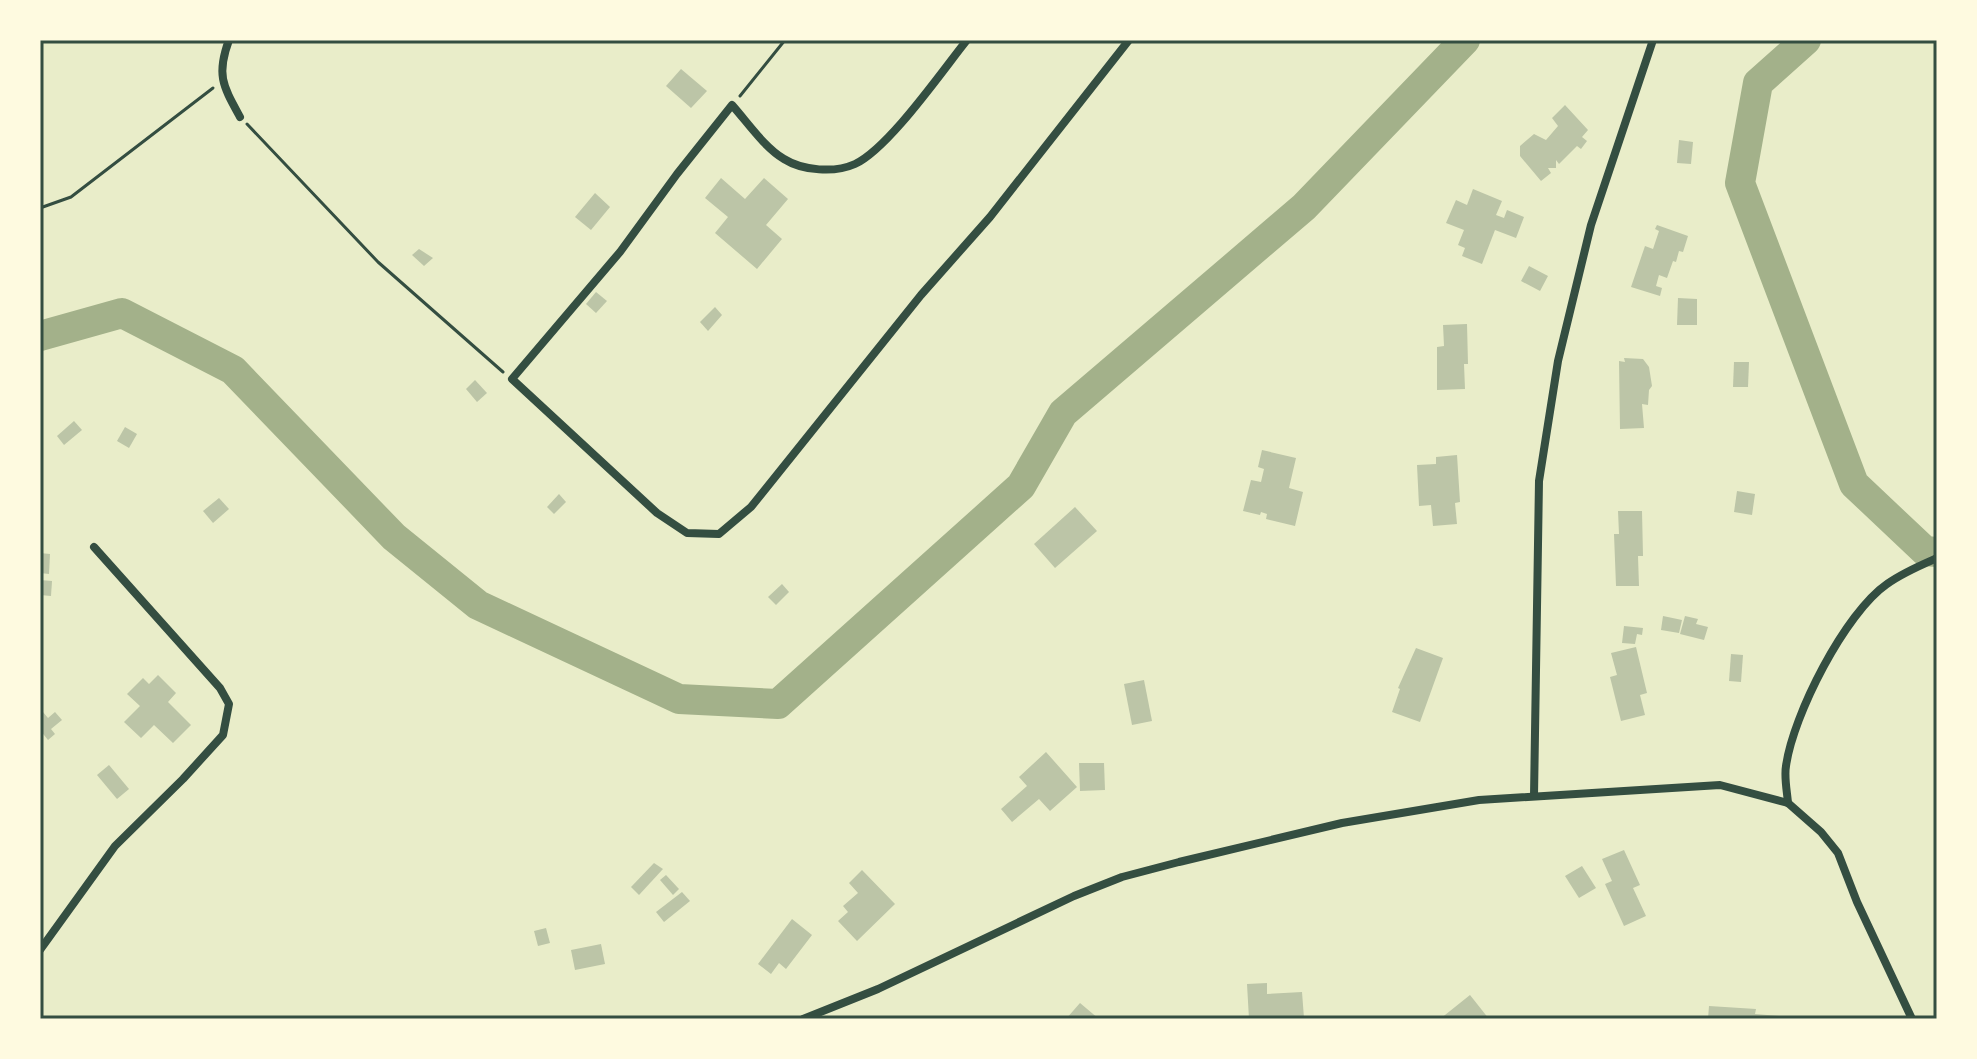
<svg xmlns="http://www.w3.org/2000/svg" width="1977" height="1059" font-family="'Open Sans',sans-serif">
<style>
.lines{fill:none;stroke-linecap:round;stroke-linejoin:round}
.river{stroke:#a3b18a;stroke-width:30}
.building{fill:#bcc5a7}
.path{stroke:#344e41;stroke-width:3}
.minor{stroke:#344e41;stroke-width:8}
.neatline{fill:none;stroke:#344e41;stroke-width:3}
</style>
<rect width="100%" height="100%" fill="#e9edc9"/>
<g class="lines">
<g class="river">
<polyline points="1806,40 1758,83 1740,183 1854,484 1925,551 1937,552"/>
<polyline points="40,336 122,313 233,370 394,537 478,605 679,699 778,704 1021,486 1063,413 1304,207 1465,40"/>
</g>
</g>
<g class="building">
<polygon points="681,69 707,91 691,108 666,86"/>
<polygon points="1565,105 1588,130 1582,137 1587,141 1581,149 1577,146 1559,164 1556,160 1556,168 1548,168 1551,173 1541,181 1520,156 1520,146 1534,134 1546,140 1558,126 1552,118"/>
<polygon points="1679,140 1693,142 1691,164 1677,163"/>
<polygon points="721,178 745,199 764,178 788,199 766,225 782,239 757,269 715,233 728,217 705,198"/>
<polygon points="1473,189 1502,201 1496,215 1504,218 1507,210 1524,217 1516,238 1495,230 1482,264 1462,256 1465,248 1458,245 1464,230 1446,223 1456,200 1467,205"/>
<polygon points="595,193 610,207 591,230 575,217"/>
<polygon points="1657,225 1688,236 1683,252 1679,251 1676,262 1673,261 1667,278 1659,275 1656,286 1662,288 1660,296 1631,287 1645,246 1653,249 1659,231 1655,229"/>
<polygon points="419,249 433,258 424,266 412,255"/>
<polygon points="1529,266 1548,276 1540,291 1521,281"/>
<polygon points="596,292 607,301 596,313 586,304"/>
<polygon points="1678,298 1697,299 1697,325 1677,325"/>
<polygon points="715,307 722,315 708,331 700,322"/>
<polygon points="1467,324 1468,364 1464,364 1465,389 1437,390 1437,347 1444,346 1443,325"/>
<polygon points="1624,358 1643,359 1649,367 1652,386 1649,390 1648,405 1642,404 1644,428 1620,429 1619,361 1625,362"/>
<polygon points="1734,362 1749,362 1748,387 1733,387"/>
<polygon points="475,380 487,393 477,402 466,389"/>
<polygon points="74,421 82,430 64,445 57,436"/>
<polygon points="125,427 137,434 129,448 117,441"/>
<polygon points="1262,450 1296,458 1289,488 1303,492 1295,526 1266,519 1267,514 1261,512 1260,515 1243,511 1251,480 1261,482 1264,469 1258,467"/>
<polygon points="1457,455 1460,502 1455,503 1457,524 1433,526 1431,505 1419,506 1417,465 1436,464 1436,457"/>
<polygon points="1737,491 1755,494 1752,515 1734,512"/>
<polygon points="559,494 566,502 554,514 547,507"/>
<polygon points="219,498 229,509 213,523 203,511"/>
<polygon points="1075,507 1097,531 1055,568 1034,544"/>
<polygon points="1618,511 1642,511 1643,556 1638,556 1639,586 1616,586 1614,534 1619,534"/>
<polygon points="40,553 50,554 49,574 40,573"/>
<polygon points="40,580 52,581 51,596 40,595"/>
<polygon points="782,584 789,592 776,605 768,597"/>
<polygon points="1663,616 1682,620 1679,633 1661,630"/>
<polygon points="1685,616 1698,619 1696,624 1708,627 1704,640 1680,634"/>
<polygon points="1624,626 1643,628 1642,635 1637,634 1635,644 1622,643"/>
<polygon points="1636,647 1647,693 1640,695 1645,715 1621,721 1610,677 1617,675 1611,653"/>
<polygon points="1416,648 1443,658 1420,722 1392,712 1400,689 1398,688"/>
<polygon points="1731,654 1743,655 1741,682 1729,681"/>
<polygon points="158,675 176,693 168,702 191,725 173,743 154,725 141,738 124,722 140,706 127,694 143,678 149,684"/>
<polygon points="1144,680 1152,721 1132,725 1124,684"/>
<polygon points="43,712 48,718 55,712 62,720 51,729 55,734 48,740 40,730 40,714"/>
<polygon points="1046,752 1077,787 1050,811 1039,799 1012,822 1001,809 1027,786 1019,777"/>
<polygon points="1079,763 1104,763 1105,790 1080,791"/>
<polygon points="109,765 129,789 117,799 97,775"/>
<polygon points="1624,850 1640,885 1633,888 1646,916 1624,926 1605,884 1612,881 1602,859"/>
<polygon points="654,863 663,869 639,895 631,887"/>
<polygon points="1582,866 1596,888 1579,898 1565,876"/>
<polygon points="862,870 895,904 857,941 838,921 848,912 843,906 858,893 849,883"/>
<polygon points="666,875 679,889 673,895 660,880"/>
<polygon points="682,892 690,901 664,922 656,912"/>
<polygon points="792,919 812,935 786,969 779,963 771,974 758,964"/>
<polygon points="546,928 550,943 538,946 534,931"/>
<polygon points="601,944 605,964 575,970 571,950"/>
<polygon points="1267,983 1267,994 1302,992 1304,1018 1249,1019 1247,984"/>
<polygon points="1470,995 1489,1019 1440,1019"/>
<polygon points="1080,1003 1099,1019 1066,1019"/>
<polygon points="1709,1006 1756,1009 1755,1014 1779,1016 1779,1019 1708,1019"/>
</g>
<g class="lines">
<g class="path">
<polyline points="740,96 785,40"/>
<polyline points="247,124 378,262 503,372"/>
<polyline points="40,208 71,197 213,88"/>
</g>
<g class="minor">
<path d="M229,40C216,75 223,86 240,117"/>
<path d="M967,40C942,71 889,148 855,164C835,173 803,171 784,159C764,147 748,123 732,105L677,174L620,252L512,379L657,513L687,533L719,534L751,507L921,295L990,217L1129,40"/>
<polyline points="1534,796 1539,481 1558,361 1591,225 1653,40"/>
<path d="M1788,803C1787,791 1784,777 1786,766C1793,715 1845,613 1887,584C1902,573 1921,565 1937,558"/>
<polyline points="40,950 115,846 183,779 223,735 229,704 220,688 94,547"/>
<polyline points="803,1019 878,989 1074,896 1122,877 1179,862 1342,823 1479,800 1720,785 1788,803 1821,832 1838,853 1857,902 1912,1019"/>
</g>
</g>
<rect width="1977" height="1059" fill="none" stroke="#fefae0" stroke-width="84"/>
<rect x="42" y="42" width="1893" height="975" class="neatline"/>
</svg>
